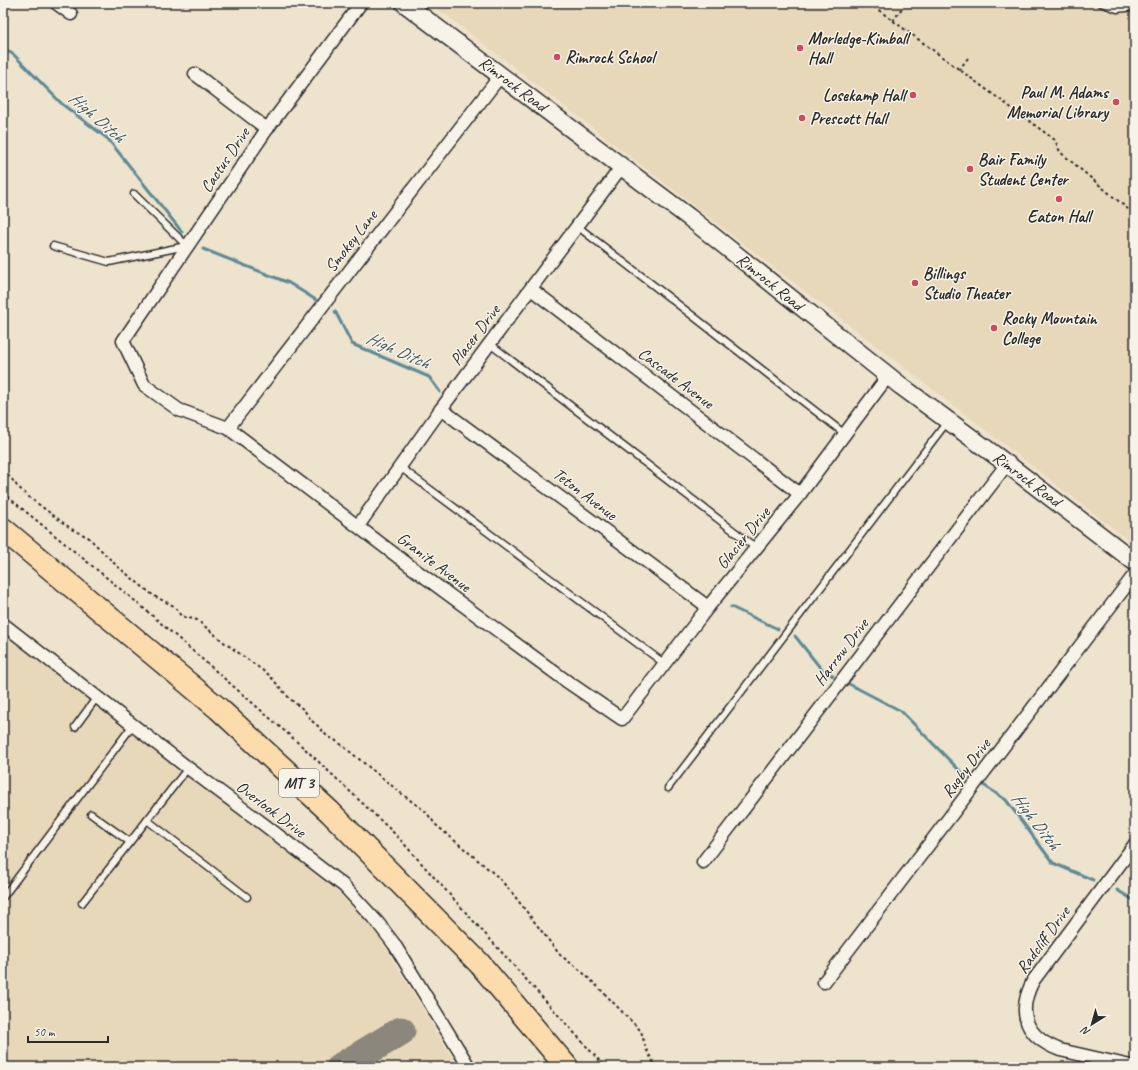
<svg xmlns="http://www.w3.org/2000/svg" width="1138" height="1070" font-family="Caveat,sans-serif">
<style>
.built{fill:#e8d8ba}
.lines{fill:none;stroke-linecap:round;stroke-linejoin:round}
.stream{stroke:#5c8a96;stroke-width:3}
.taxiway{stroke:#8c877c;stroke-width:29}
.lane-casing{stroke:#2b2b2b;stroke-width:9}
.street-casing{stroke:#2b2b2b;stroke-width:15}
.secondary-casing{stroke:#2b2b2b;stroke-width:20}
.highway-casing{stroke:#2b2b2b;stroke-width:25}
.path{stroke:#2b2b2b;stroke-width:2;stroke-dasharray:3 3;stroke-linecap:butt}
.lane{stroke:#f7f3e8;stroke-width:6}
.street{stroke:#f7f3e8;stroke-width:12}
.secondary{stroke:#f7f3e8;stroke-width:17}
.highway{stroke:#fcdcac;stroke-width:22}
.poi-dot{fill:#d1495b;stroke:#f7f3e8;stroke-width:1.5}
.labels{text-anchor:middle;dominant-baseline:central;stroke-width:3;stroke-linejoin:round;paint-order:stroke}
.shield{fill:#f7f3e8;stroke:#686764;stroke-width:1}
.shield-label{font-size:16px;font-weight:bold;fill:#2b2b2b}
.poi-label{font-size:17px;font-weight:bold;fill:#2b2b2b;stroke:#f7f3e8;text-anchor:start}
.street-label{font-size:17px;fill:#2b2b2b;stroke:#f7f3e8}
.water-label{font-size:18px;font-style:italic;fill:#445a60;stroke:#f7f3e8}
</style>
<rect width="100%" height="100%" fill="#eee3cd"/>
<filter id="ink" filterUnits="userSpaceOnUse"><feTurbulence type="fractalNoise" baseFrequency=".025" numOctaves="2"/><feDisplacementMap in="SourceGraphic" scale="8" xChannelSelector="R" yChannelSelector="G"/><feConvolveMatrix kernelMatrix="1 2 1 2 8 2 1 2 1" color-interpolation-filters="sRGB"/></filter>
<g filter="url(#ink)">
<g class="built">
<polygon points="430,3 1135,3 1135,545 571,111"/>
<polygon points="3,632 209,793 320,876 371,924 458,1067 3,1067"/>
</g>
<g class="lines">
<g class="stream">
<polyline points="3,48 14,55 62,104 108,139 182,232"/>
<polyline points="203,249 289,283 316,300"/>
<polyline points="335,311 352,344 429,377 440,392"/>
<polyline points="731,607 778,629"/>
<polyline points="795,636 822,670 833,676"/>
<polyline points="849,684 901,711 960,771 967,775"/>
<polyline points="982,784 1006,800 1053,863 1093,880"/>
<polyline points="1117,890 1135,901"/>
</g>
<polyline class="taxiway" points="341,1067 401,1031"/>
<defs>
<g id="lane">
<polyline points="1101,3 1117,9 1135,7"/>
<polyline points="134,194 187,246"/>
<polyline points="577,226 845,434"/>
<polyline points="53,246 109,262 186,246"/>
<polyline points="490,344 756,548"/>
<polyline points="400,467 665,664"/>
<polyline points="75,727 97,697"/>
<polyline points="668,788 947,422"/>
<polyline points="91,814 130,842"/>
<polyline points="147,820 247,897"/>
<polyline points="3,897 133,725"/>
<polyline points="82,903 188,768"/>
</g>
<g id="street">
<polyline points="56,3 71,14"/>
<polyline points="361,3 267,129 123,341 144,385 179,410 228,428 414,569 565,680 622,719 708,607 800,494 888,376"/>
<polyline points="195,74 267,129"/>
<polyline points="531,289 800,494"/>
<polyline points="441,409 708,607"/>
<polyline points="228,428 501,75"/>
<polyline points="358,526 441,409 622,166"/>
<polyline points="3,624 188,768 262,823 344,886 378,923 394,944 469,1067"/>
<path d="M1135,844L1033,981C1016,1014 1026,1037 1060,1050L1135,1067"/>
<polyline points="703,862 1007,464"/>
<polyline points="824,982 1135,574"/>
</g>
<polyline id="secondary" points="404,3 690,218 901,386 1007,464 1135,562"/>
<polyline id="highway" points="3,529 219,709 330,812 479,963 567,1067"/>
</defs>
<use href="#lane" class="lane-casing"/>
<use href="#street" class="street-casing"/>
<use href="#secondary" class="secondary-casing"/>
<use href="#highway" class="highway-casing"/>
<g class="path">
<polyline points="869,3 1055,140 1060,152 1135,215"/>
<polyline points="893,21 902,8"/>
<polyline points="959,70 968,58"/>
<polyline points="3,471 11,478 17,486 30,498 73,530 88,537 117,566 154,596 174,606 181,616 197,620 225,643 269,675 290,699 304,710 312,721 319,727 326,735 338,742 407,798 425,811 436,825 498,877 513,894 560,955 580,970 597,986 641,1031 646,1049 656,1067"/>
<polyline points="3,493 140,605 303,747 396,835 605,1067"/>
</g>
<use href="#lane" class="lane"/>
<use href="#street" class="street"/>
<use href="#secondary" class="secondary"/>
<use href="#highway" class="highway"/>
</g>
</g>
<g class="poi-dot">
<circle cx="800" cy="48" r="4"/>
<circle cx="557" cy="57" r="4"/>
<circle cx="913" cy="95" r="4"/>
<circle cx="1116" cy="102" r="4"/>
<circle cx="802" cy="118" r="4"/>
<circle cx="970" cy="169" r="4"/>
<circle cx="1059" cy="199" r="4"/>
<circle cx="915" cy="283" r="4"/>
<circle cx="994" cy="328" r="4"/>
</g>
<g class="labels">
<rect class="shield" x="279" y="769" width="40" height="28" rx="3"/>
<g class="shield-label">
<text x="299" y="783">MT 3</text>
</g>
<g class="poi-label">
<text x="808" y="38">Morledge-Kimball<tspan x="808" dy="20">Hall</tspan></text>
<text x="565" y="57">Rimrock School</text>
<text x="1108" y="92" text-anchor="end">Paul M. Adams<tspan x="1108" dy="20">Memorial Library</tspan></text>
<text x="905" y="95" text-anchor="end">Losekamp Hall</text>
<text x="810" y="118">Prescott Hall</text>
<text x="978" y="159">Bair Family<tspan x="978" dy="20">Student Center</tspan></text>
<text x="1059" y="216" text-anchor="middle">Eaton Hall</text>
<text x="923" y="273">Billings<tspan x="923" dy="20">Studio Theater</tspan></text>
<text x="1002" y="318">Rocky Mountain<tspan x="1002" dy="20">College</tspan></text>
</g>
<g class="street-label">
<text transform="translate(513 84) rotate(37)">Rimrock Road</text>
<text transform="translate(225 160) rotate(-56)">Cactus Drive</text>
<text transform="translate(351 241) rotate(-52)">Smokey Lane</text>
<text transform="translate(770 282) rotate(39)">Rimrock Road</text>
<text transform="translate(475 335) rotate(-53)">Placer Drive</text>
<text transform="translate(676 378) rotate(37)">Cascade Avenue</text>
<text transform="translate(1027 479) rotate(37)">Rimrock Road</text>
<text transform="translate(585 494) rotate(37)">Teton Avenue</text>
<text transform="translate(743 538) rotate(-51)">Glacier Drive</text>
<text transform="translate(434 562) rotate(37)">Granite Avenue</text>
<text transform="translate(841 652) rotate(-53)">Harrow Drive</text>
<text transform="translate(966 768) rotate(-53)">Rugby Drive</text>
<text transform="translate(271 809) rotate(37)">Overlook Drive</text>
<text transform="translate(1043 940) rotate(-54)">Radcliff Drive</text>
</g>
<g class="water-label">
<text transform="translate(97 117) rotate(41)">High Ditch</text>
<text transform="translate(398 350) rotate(24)">High Ditch</text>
<text transform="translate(1036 821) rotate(52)">High Ditch</text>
</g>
</g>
<rect width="1138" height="1070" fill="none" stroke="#f7f3e8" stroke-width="16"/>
<rect x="8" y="8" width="1122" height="1054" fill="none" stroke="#2b2b2b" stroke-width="1.5" filter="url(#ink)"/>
<g transform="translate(1092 1024) rotate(217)" stroke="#f7f3e8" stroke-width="3" paint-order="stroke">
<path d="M0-3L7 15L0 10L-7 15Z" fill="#2b2b2b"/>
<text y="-6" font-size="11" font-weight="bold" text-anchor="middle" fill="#2b2b2b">N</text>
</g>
<path d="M28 1036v6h80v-6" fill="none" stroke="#2b2b2b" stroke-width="2"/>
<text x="34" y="1036" font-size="12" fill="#2b2b2b" stroke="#f7f3e8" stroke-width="3" paint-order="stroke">50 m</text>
</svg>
